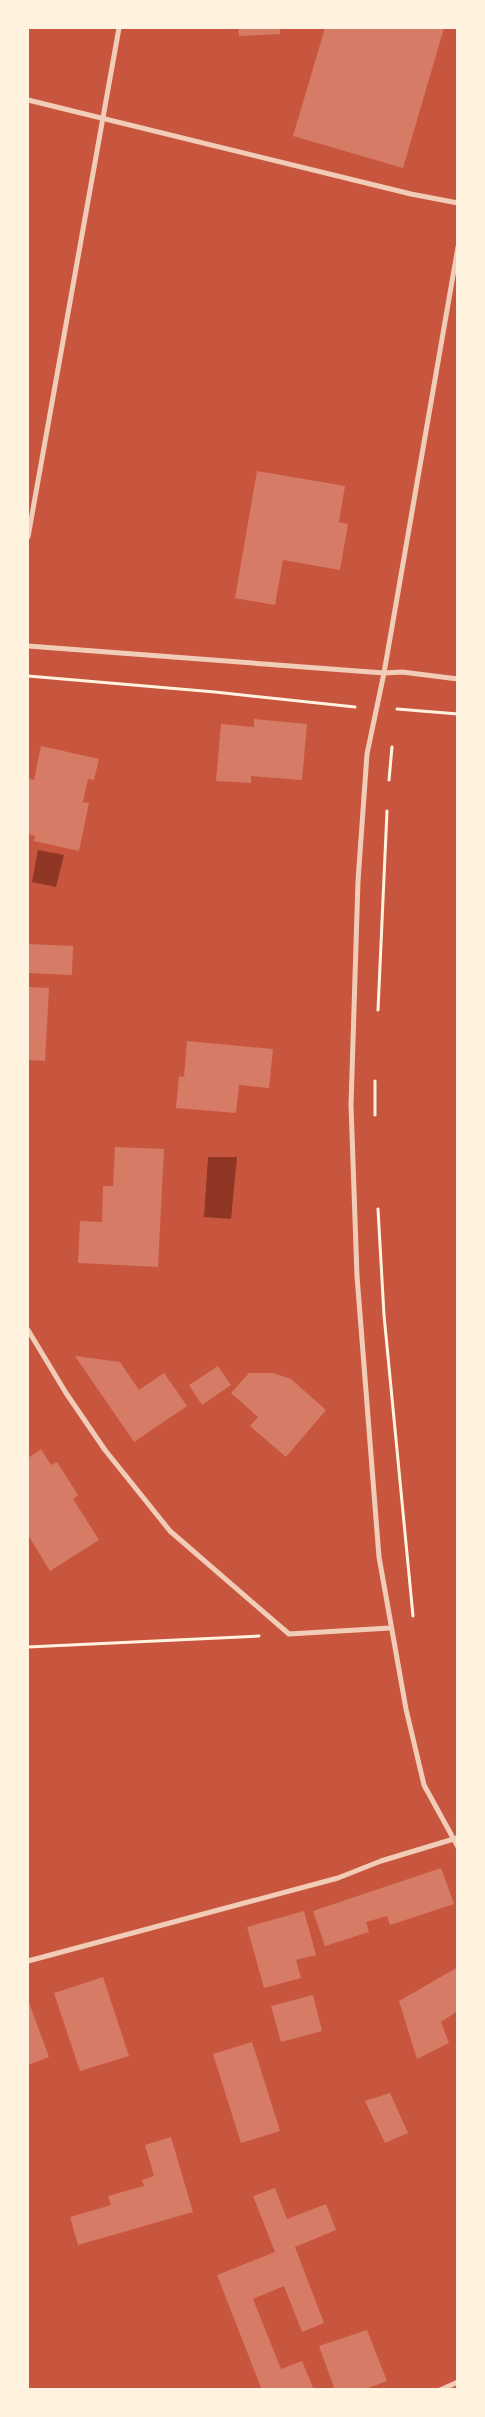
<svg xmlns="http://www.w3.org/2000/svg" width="485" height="2417" font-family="'Noto Sans',sans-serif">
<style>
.water{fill:#8f3625}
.building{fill:#d67c66}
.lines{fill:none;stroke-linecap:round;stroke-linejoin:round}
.path{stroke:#fff3e0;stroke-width:3}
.minor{stroke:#f1ccb7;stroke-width:5}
</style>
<rect width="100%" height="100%" fill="#c8553d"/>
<g class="water">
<polygon points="38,850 64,855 56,887 32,882"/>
<polygon points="208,1157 237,1157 231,1219 204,1217"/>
</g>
<g class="building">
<polygon points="238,28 280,28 280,34 239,36"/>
<polygon points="325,28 444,28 403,168 293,136"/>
<polygon points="257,471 345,486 339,522 348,524 340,570 283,560 275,605 235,598"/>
<polygon points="254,719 307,724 302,780 251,776 251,783 216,781 221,724 254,727"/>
<polygon points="41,746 99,759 94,780 88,779 83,802 89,803 79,851 34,841 35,836 28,834 28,778 34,780"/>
<polygon points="28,944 73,946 72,975 28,973"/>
<polygon points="28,987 49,988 45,1061 28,1060"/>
<polygon points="187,1041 273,1049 269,1088 239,1085 236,1113 176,1108 179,1076 184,1077"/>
<polygon points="115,1147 164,1149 158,1267 78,1263 80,1221 102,1222 103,1186 113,1186"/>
<polygon points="75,1356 120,1362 139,1390 164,1373 187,1406 134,1442"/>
<polygon points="218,1366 231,1385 202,1405 189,1385"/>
<polygon points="249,1373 273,1373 291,1379 326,1410 286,1457 250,1426 258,1417 231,1393"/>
<polygon points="41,1449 51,1465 57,1462 78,1495 73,1499 99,1540 50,1571 28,1535 28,1458"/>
<polygon points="441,1868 454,1904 390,1925 387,1916 366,1922 369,1932 325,1946 313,1911"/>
<polygon points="304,1911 316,1955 296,1960 301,1978 264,1988 247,1927"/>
<polygon points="458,1967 458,2014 456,2012 441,2022 449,2043 417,2059 399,2001"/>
<polygon points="103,1977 129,2056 80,2071 54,1993"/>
<polygon points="313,1995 322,2031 281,2042 271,2006"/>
<polygon points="28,2000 49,2057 28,2065"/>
<polygon points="252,2042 280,2131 241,2143 213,2054"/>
<polygon points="390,2093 408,2133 385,2143 365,2101"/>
<polygon points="171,2137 193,2212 78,2245 70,2217 111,2205 108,2196 144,2186 142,2180 154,2176 145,2145"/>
<polygon points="275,2188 287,2219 326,2204 336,2230 295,2247 324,2323 302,2332 284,2286 253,2299 281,2369 302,2361 314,2390 262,2390 217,2275 275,2252 253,2196"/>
<polygon points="367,2330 387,2381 363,2390 335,2390 319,2346"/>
</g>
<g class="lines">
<g class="path">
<polyline points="28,676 215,692 355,707"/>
<polyline points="397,709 458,714"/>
<polyline points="389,780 392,747"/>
<polyline points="378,1010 387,811"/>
<polyline points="375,1115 375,1081"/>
<polyline points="378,1209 384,1315 413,1616"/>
<polyline points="28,1647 259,1636"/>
</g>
<g class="minor">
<polyline points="28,100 411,194 458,203"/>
<polyline points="458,247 384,673 367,754 358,881 351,1105 357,1276 379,1557 406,1709 424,1785 458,1847"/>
<polyline points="28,537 119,28"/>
<polyline points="28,646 384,673 402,672 458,679"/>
<polyline points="28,1330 66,1393 105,1450 170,1531 289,1634 390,1628"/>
<polyline points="28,1961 338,1878 381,1861 457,1838"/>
<polyline points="440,2390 458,2382"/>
</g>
</g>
<rect width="485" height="2417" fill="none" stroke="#fff3e0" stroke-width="58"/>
</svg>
